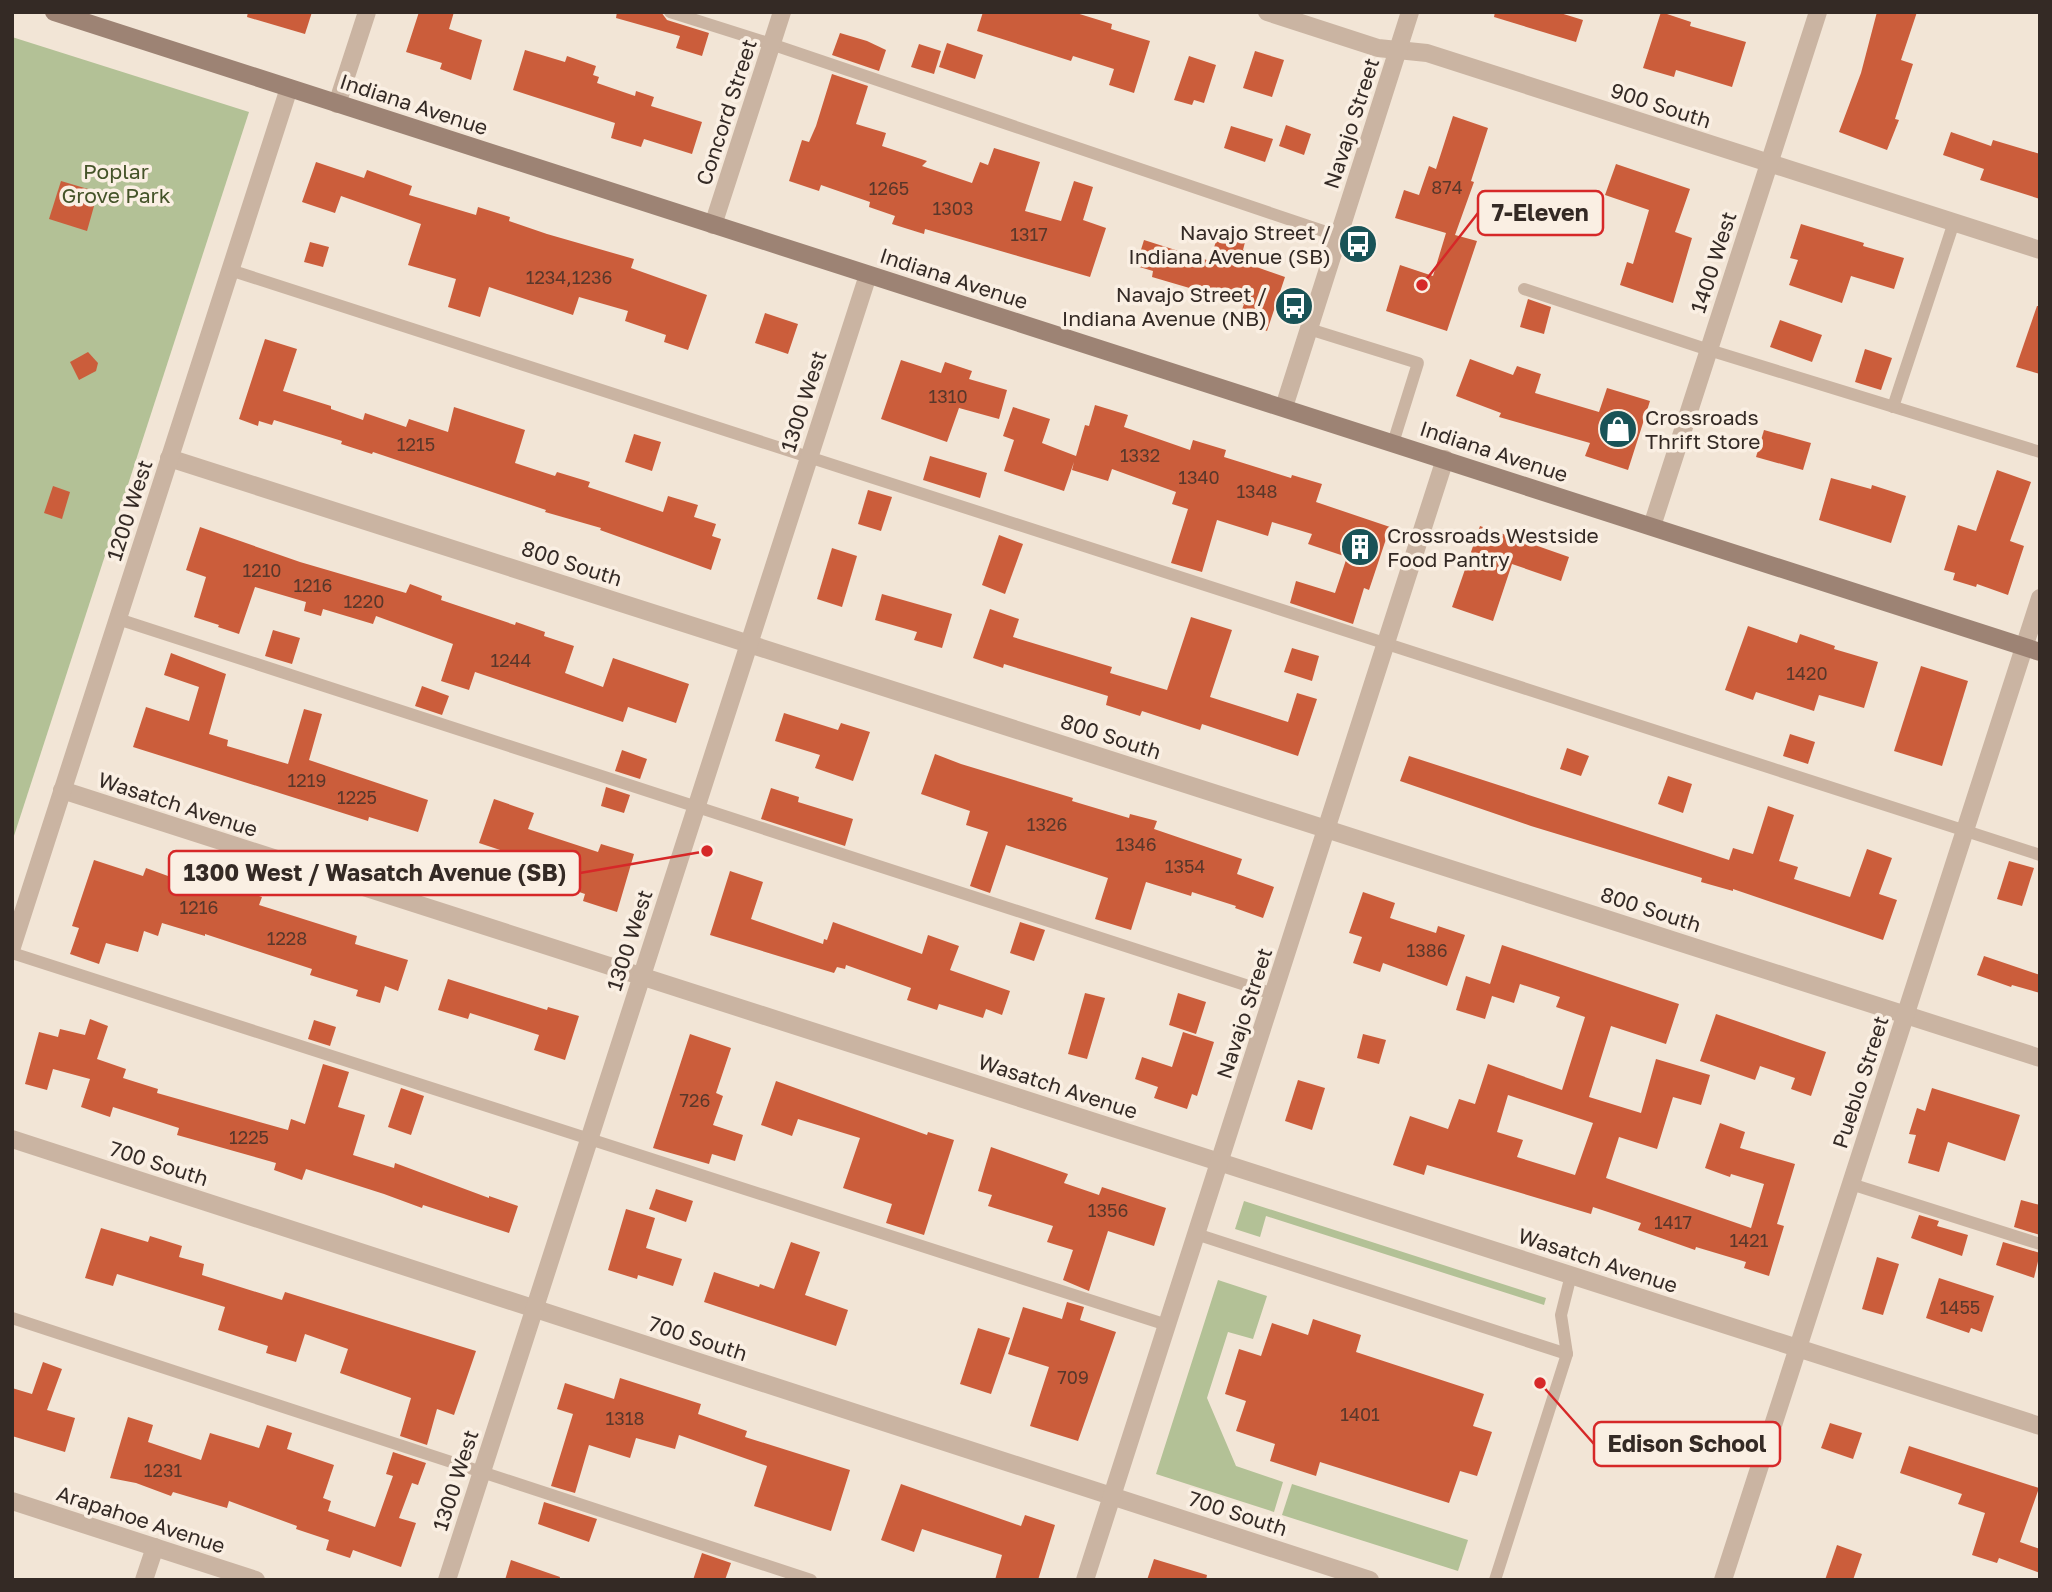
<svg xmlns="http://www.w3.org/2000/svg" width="2052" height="1592" font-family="'Golos Text',sans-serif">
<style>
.green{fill:#b3c196}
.building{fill:#cb5d3b;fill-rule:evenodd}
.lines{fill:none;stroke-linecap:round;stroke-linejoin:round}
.lane{stroke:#cab4a2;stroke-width:12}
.street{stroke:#cab4a2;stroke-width:18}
.secondary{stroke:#9d8374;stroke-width:18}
.labels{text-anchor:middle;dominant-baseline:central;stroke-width:7;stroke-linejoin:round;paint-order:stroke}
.number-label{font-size:18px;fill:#5a372a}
.street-label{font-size:21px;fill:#342a25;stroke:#faefe3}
.park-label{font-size:21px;fill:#445328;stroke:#faefe3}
.poi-label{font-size:21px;fill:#342a25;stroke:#faefe3;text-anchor:end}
.leader{fill:none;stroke:#d62828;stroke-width:2.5}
.callout-dot{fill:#d62828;stroke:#faefe3;stroke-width:2.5}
.callout{fill:#faefe3;stroke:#d62828;stroke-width:2.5}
.callout-label{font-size:23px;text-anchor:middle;font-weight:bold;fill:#342a25}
</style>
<rect width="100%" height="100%" fill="#f2e5d6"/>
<g class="green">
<polygon points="12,37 249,112 12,842"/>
<polygon points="1244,1201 1546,1298 1544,1305 1266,1216 1260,1237 1235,1229"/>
<polygon points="1218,1280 1267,1296 1253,1339 1228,1332 1207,1398 1236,1466 1283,1482 1274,1512 1156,1474"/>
<polygon points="1292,1484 1468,1540 1458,1571 1282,1515"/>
</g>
<g class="building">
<polygon points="248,12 312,12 305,34 247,17"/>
<polygon points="419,12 454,12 449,29 482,40 471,80 440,69 442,63 406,52"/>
<polygon points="617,12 661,12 667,20 709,33 702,56 676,48 680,36 616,18"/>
<polygon points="983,12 1073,12 1112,24 1111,29 1150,41 1134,93 1109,85 1114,69 1073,56 1071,61 977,31"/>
<polygon points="1495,12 1557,12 1583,20 1576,42 1494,17"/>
<polygon points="1661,12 1691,22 1690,26 1746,42 1732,87 1676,70 1674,77 1643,68"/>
<polygon points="1877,12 1917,12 1901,60 1913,64 1895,119 1899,120 1887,150 1839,132 1861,73"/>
<polygon points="840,33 867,41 886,50 879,71 832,55"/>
<polygon points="947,43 983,55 975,79 939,67"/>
<polygon points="919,44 941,51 934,74 911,67"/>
<polygon points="525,50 565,62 567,56 596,66 593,75 599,77 597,83 635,96 636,91 654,97 651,106 702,122 692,154 644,139 641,147 611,138 615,123 513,90"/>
<polygon points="1255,51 1284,60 1272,97 1243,88"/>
<polygon points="1189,56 1216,65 1204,103 1194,100 1192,105 1174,100"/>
<polygon points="832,74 868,86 856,124 886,133 882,146 927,161 922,166 972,183 980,162 988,165 994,148 1040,162 1025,211 1061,221 1074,181 1093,187 1083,220 1106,228 1090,277 925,229 924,234 892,224 895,216 869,207 870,202 821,185 819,191 789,181 802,140 809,142 816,126"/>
<polygon points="1453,116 1488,128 1471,181 1474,182 1455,235 1477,241 1447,331 1386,311 1400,265 1433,276 1446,233 1395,218 1404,190 1419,195 1429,166 1436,169"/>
<polygon points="1286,125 1311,134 1304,155 1279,146"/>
<polygon points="1231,126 1273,139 1265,162 1224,148"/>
<polygon points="1951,132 1991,146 1993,140 2040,154 2040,199 1980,180 1984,169 1943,155"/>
<polygon points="316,162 364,178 367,170 412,186 409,195 476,215 478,207 510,217 509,221 547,234 634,259 631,268 707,295 688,350 664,342 666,335 625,321 628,311 579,297 573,315 489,287 480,317 448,307 456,279 408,265 421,224 341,196 335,213 302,202"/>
<polygon points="1616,164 1690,189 1675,232 1692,238 1673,303 1620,285 1627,262 1633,264 1649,210 1605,195"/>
<polygon points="61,181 98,192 87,231 49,219"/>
<polygon points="1801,224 1864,243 1863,246 1904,258 1894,289 1851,276 1842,303 1789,285 1798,260 1790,258"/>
<polygon points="1225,235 1245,242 1243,250 1248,251 1245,263 1285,277 1267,331 1238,321 1244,304 1152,277 1153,271 1136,266 1144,240 1210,261 1216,241 1222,243"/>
<polygon points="310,242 329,247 323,267 304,262"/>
<polygon points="1528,299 1551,307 1544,334 1520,327"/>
<polygon points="2037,306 2040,306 2040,374 2016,367"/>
<polygon points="765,313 798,324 788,354 755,343"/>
<polygon points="1780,320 1822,335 1812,362 1770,347"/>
<polygon points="265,339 297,349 283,391 331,406 331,409 363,420 365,413 406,427 409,419 448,432 454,407 525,430 515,463 555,476 557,472 590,482 588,487 663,512 668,496 698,505 694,517 716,524 712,536 721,539 711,570 600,530 601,528 545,512 546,510 373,452 372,454 341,444 342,441 274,420 272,425 259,421 258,426 239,419"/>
<polygon points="1865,349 1892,358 1881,390 1855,382"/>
<polygon points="88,352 98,363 96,371 79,380 70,362"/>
<polygon points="1470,359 1513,375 1517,366 1541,374 1535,393 1599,412 1607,388 1650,401 1628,470 1585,456 1590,443 1499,417 1501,413 1456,396"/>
<polygon points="901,360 941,373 945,362 972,371 969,379 1007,390 999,419 959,408 947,442 881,419"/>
<polygon points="1095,405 1128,415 1124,427 1190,450 1193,440 1226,450 1224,457 1291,478 1292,475 1322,484 1316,502 1390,527 1369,590 1364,588 1353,624 1290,603 1296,581 1335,593 1347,557 1308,544 1312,534 1272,522 1268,536 1217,520 1202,572 1171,563 1188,509 1172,504 1176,492 1112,469 1108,481 1072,470 1074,462 1064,491 1004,471 1014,440 1003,436 1013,407 1050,419 1042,443 1076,456 1085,425 1089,426"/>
<polygon points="1764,430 1811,443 1803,470 1756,457"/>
<polygon points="634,434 661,442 652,471 625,462"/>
<polygon points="930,456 987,473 980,498 923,480"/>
<polygon points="1997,470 2031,482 2010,541 2024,546 2008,595 1977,584 1976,587 1953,580 1955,573 1944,570 1958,525 1976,531"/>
<polygon points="1831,478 1871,489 1872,485 1906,496 1891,543 1819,520"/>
<polygon points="53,486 70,492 62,519 44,513"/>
<polygon points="868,490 892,497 881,531 858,524"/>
<polygon points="1480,526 1569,557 1561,581 1512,564 1493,621 1452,607"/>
<polygon points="200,527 300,562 406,593 410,584 442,596 441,600 515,625 516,622 545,632 544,636 574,646 565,673 603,687 613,658 689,684 676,723 628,707 623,722 475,672 469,690 441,681 453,644 376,616 373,624 323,609 321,616 304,611 306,602 255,587 239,634 218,627 219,625 194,617 206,577 186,570"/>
<polygon points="999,535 1023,544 1005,594 982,585"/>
<polygon points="832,548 857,556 842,607 817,599"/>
<polygon points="882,594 952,614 942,648 914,640 917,632 875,620"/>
<polygon points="990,609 1019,619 1013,637 1112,667 1110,673 1167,690 1191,617 1232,630 1210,697 1288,722 1297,693 1317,699 1298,756 1202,724 1200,730 1142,711 1140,716 1106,705 1108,696 1004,664 1003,668 973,658"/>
<polygon points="1748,626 1797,643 1800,634 1835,646 1834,649 1878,662 1864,708 1819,695 1814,711 1756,692 1753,700 1725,690"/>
<polygon points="273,630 300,638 292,664 265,656"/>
<polygon points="1292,648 1319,656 1312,681 1284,672"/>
<polygon points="171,653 226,674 209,734 228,740 227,746 288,764 304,709 322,714 309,760 428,800 418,832 369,817 368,821 133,747 146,707 189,721 199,687 164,675"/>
<polygon points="1921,666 1968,681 1942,766 1894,751"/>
<polygon points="422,686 449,696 442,715 415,706"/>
<polygon points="784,713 838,730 841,723 870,732 853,781 815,768 820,755 775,741"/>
<polygon points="1790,734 1815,742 1808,764 1783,756"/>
<polygon points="1567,748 1589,756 1581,776 1560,769"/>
<polygon points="622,750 647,759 640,779 615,771"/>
<polygon points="935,754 961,764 1073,798 1072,801 1129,818 1130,814 1157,821 1154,829 1242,859 1237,874 1274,887 1263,918 1235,908 1236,906 1192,892 1191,896 1146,882 1131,930 1095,919 1108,878 1006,845 990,893 970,886 988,832 966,825 970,811 921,794"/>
<polygon points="1409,756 1729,860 1733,848 1753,854 1768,806 1794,815 1779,861 1798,867 1794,879 1850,897 1867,849 1892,858 1879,894 1897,900 1883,940 1733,889 1733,891 1701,882 1702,878 1531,826 1400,781"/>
<polygon points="1668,776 1692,784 1683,813 1658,804"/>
<polygon points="606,787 630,795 624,813 601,806"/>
<polygon points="771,788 799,797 798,802 853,819 845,846 761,819"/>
<polygon points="494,799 534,813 528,829 598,852 601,844 634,854 617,912 583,901 585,894 529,875 534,861 479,843"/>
<polygon points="94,860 143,876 146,868 190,884 193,876 229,888 230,886 262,897 259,905 357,936 355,944 408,960 398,991 385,986 380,1003 356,996 358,990 310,975 312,969 205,934 205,936 162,923 158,936 144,931 138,952 106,943 99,964 70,954 79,928 72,926"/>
<polygon points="2009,861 2034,868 2022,906 1997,899"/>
<polygon points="730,871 763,882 751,919 823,944 824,939 827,940 833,922 922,954 928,935 959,946 950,970 1010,991 1002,1015 986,1009 983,1018 939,1004 937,1010 907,1000 911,988 846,965 845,969 837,967 834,973 710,935"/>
<polygon points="1363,892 1395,903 1390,918 1436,933 1438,926 1465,935 1447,986 1383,963 1380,972 1353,963 1362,937 1349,933"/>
<polygon points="1020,922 1045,930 1034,961 1010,953"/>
<path d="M1502,945L1679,1004L1666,1044L1611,1026L1589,1097L1641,1113L1656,1059L1710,1075L1701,1105L1673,1097L1657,1149L1619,1137L1606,1178L1751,1228L1764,1184L1731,1174L1730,1177L1705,1168L1720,1123L1745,1132L1740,1148L1795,1164L1777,1224L1784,1226L1769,1276L1744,1268L1746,1262L1696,1247L1695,1250L1638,1230L1641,1223L1593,1207L1591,1214L1427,1165L1424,1175L1393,1165L1410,1116L1448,1129L1459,1099L1475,1104L1488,1064L1562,1090L1585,1017L1556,1007L1560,997L1520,984L1514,1003L1492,996L1485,1019L1456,1010L1466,976L1490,984ZM1508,1095L1593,1123L1575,1175L1517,1157L1523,1140L1497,1132Z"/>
<polygon points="1984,956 2040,975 2040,993 2012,985 2011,987 1977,975"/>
<polygon points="448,979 547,1010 548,1007 579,1016 565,1060 534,1050 539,1035 470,1013 468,1019 438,1010"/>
<polygon points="1085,993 1105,998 1087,1059 1068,1054"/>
<polygon points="1178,993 1206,1002 1196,1034 1169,1025"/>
<polygon points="1716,1014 1826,1052 1811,1096 1791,1089 1795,1078 1760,1066 1755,1080 1700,1061"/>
<polygon points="90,1019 108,1026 97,1059 126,1069 123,1078 158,1089 157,1093 288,1130 291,1119 305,1124 323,1064 349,1072 338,1107 365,1115 353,1155 394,1168 395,1163 489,1198 489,1196 518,1206 509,1233 423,1205 422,1208 384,1194 306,1169 302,1180 274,1170 276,1163 177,1135 179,1128 113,1107 110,1117 81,1107 90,1079 53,1069 47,1090 25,1084 39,1032 58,1037 60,1029 85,1035"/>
<polygon points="314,1020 336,1027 330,1046 308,1039"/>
<polygon points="1183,1032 1214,1042 1197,1096 1192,1094 1187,1109 1154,1098 1158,1087 1135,1079 1142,1057 1172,1067"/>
<polygon points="690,1034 731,1048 716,1093 723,1096 713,1125 743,1135 735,1161 712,1154 709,1164 653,1148"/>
<polygon points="1363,1034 1386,1040 1379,1064 1357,1058"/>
<polygon points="1298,1080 1325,1088 1312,1130 1285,1121"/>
<polygon points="776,1081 927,1135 928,1132 954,1140 924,1235 886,1223 892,1204 843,1188 860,1138 798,1119 792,1136 761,1125"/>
<polygon points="401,1088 424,1096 411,1135 388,1127"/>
<polygon points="1932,1088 2020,1115 2005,1161 1948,1142 1939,1172 1908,1163 1916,1135 1909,1134 1917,1108 1925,1111"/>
<polygon points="991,1147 1068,1174 1064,1183 1099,1195 1102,1187 1166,1208 1154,1246 1108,1231 1089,1291 1063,1280 1073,1250 1047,1242 1053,1226 988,1206 992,1195 978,1191"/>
<polygon points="656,1189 693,1201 686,1222 649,1209"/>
<polygon points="2021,1200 2040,1205 2040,1235 2014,1227"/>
<polygon points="626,1209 655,1218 646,1248 682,1259 673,1286 638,1275 637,1279 608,1270"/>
<polygon points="1919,1215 1939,1221 1937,1226 1968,1235 1962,1256 1911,1238"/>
<polygon points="101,1228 148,1242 150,1236 182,1246 179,1257 204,1264 202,1275 282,1300 285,1292 476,1351 454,1415 437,1409 427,1445 400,1436 411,1398 340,1373 348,1349 305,1334 296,1362 266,1353 268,1346 218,1330 225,1307 117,1274 113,1286 85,1278"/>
<polygon points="791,1242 820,1252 805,1295 848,1310 836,1346 704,1302 714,1272 759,1287 760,1284 774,1289"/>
<polygon points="2003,1242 2040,1253 2034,1278 1996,1265"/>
<polygon points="1877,1257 1899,1264 1883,1315 1862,1309"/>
<polygon points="1939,1278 1994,1296 1982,1332 1971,1328 1969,1333 1926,1318"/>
<polygon points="1067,1302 1084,1307 1080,1320 1116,1332 1078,1441 1030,1426 1049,1367 1008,1354 1023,1307 1062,1319"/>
<polygon points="1313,1319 1361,1335 1356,1352 1484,1394 1473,1426 1492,1432 1477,1476 1460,1471 1449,1503 1320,1462 1316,1476 1270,1461 1275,1444 1236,1431 1246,1401 1225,1394 1239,1349 1261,1356 1272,1323 1308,1335"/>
<polygon points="978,1328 1010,1338 991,1394 960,1384"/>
<polygon points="43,1362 62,1369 47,1410 75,1418 65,1452 12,1436 12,1388 32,1394"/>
<polygon points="620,1378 701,1404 698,1414 747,1431 745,1437 850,1470 831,1531 754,1506 767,1466 679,1435 675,1449 636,1438 630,1458 589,1445 575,1493 551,1486 573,1414 557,1409 565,1383 614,1399"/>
<polygon points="128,1417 153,1425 148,1442 201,1460 210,1433 259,1448 267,1425 292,1433 287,1449 334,1465 323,1498 331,1501 328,1511 375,1527 393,1476 386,1474 393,1452 426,1463 418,1485 412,1483 399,1518 416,1523 401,1567 353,1550 350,1558 326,1550 329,1540 296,1529 297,1526 229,1501 227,1508 173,1492 171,1496 136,1483 110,1478"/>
<polygon points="1830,1423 1862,1433 1853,1459 1821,1448"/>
<polygon points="1909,1446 2039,1488 2020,1542 2040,1549 2040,1573 1999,1558 1997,1563 1972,1555 1985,1513 1958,1504 1962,1494 1900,1473"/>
<polygon points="901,1484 1021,1526 1025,1515 1055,1525 1038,1580 995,1580 1002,1555 922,1529 914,1552 881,1540"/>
<polygon points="544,1502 597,1519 589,1542 538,1524"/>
<polygon points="1837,1545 1862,1554 1853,1580 1825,1580"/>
<polygon points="702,1553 731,1563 725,1580 693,1580"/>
<polygon points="1154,1559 1207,1575 1206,1580 1147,1580"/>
<polygon points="511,1560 560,1577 559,1580 505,1580"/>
</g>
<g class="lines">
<g class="lane">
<polyline points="670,12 771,44 1338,236"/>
<polyline points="230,270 2040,855"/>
<polyline points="1524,289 1709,350 2040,452"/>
<polyline points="1309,329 1418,363 1393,443"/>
<polyline points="1893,407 1954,222"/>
<polyline points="118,619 1273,994"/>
<polyline points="12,953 1167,1325"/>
<polyline points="1851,1184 2040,1244"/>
<polyline points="1196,1234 1567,1354"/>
<polyline points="12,1318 811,1580"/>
<polyline points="1495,1580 1567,1354 1561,1315 1571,1275"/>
</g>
<g class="street">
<polyline points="1267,12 1378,48 1427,53 2040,250"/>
<polyline points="337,104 367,12"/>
<polyline points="713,225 782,12"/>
<polyline points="1284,407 1410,12"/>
<polyline points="169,458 2040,1058"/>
<polyline points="1652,526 1818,12"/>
<polyline points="62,790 2040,1426"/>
<polyline points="12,947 289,88"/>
<polyline points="12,1139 1370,1580"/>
<polyline points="12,1501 256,1580"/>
<polyline points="144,1580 155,1547"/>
<polyline points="447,1580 868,275"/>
<polyline points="1085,1580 1445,459"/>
<polyline points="1723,1580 2040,598"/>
</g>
<polyline class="secondary" points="54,12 2040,652"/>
</g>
<defs>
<symbol id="bus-disc" viewBox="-11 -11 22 22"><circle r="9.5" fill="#195357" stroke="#faefe3"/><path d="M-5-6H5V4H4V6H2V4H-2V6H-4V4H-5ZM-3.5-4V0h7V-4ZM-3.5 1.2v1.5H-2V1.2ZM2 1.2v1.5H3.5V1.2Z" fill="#fff"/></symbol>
<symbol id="shop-disc" viewBox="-11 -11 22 22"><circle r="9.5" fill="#195357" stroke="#faefe3"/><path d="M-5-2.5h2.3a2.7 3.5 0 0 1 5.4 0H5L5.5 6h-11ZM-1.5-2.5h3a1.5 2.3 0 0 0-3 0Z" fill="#fff"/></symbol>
<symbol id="building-disc" viewBox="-11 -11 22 22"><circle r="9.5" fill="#195357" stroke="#faefe3"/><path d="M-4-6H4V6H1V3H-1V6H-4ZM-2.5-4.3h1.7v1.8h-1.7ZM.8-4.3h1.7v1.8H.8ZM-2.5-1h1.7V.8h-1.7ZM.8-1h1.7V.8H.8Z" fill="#fff"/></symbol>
</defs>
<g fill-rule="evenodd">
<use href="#bus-disc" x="1336" y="222" width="44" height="44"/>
<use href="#bus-disc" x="1272" y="284" width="44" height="44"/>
<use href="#shop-disc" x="1596" y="407" width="44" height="44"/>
<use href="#building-disc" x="1338" y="525" width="44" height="44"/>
</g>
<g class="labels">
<g class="number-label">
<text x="1447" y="187">874</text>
<text x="889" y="188">1265</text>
<text x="953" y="208">1303</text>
<text x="1029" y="234">1317</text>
<text x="569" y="277">1234,1236</text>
<text x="948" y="396">1310</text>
<text x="416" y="444">1215</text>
<text x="1140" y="455">1332</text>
<text x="1199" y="477">1340</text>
<text x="1257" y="491">1348</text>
<text x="262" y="570">1210</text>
<text x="313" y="585">1216</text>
<text x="364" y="601">1220</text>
<text x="511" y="660">1244</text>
<text x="1807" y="673">1420</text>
<text x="307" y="780">1219</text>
<text x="357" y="797">1225</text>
<text x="1047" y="824">1326</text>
<text x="1136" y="844">1346</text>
<text x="1185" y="866">1354</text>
<text x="199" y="907">1216</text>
<text x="287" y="938">1228</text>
<text x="1427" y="950">1386</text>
<text x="695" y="1100">726</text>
<text x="249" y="1137">1225</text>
<text x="1108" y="1210">1356</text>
<text x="1673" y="1222">1417</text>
<text x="1749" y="1240">1421</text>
<text x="1960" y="1307">1455</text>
<text x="1073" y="1377">709</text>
<text x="1360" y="1414">1401</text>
<text x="625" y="1418">1318</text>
<text x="163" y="1470">1231</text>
</g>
<g class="street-label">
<text transform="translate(414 104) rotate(18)">Indiana Avenue</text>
<text transform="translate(1661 105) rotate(18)">900 South</text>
<text transform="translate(726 112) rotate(-72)">Concord Street</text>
<text transform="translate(1351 123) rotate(-72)">Navajo Street</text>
<text transform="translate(1713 262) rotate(-72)">1400 West</text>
<text transform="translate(954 278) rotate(18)">Indiana Avenue</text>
<text transform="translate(803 401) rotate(-72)">1300 West</text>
<text transform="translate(1494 451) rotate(18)">Indiana Avenue</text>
<text transform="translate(129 510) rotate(-72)">1200 West</text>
<text transform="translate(572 563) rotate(18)">800 South</text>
<text transform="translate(1111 736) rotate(18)">800 South</text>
<text transform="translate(178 804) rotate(18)">Wasatch Avenue</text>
<text transform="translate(1651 909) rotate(18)">800 South</text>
<text transform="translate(629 940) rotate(-72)">1300 West</text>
<text transform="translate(1244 1013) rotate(-72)">Navajo Street</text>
<text transform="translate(1860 1082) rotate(-72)">Pueblo Street</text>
<text transform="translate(1058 1086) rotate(18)">Wasatch Avenue</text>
<text transform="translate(159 1163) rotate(18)">700 South</text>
<text transform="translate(1598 1260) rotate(18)">Wasatch Avenue</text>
<text transform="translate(698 1338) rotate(18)">700 South</text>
<text transform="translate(455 1480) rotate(-72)">1300 West</text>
<text transform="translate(1238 1513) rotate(18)">700 South</text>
<text transform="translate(141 1519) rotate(18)">Arapahoe Avenue</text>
</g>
<g class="park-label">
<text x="116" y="171">Poplar<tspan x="116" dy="24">Grove Park</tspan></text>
</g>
<g class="poi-label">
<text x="1331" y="232">Navajo Street /<tspan x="1331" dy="24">Indiana Avenue (SB)</tspan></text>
<text x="1267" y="294">Navajo Street /<tspan x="1267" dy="24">Indiana Avenue (NB)</tspan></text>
<text x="1645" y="417" text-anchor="start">Crossroads<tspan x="1645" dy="24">Thrift Store</tspan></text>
<text x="1387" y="535" text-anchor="start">Crossroads Westside<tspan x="1387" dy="24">Food Pantry</tspan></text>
</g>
</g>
<path class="leader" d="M1422 285L1478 213M707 851L580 873M1540 1383L1594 1444"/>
<g class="callout-dot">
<circle cx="1422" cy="285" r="7"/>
<circle cx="707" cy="851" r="7"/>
<circle cx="1540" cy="1383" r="7"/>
</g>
<g class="callout">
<rect x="1478" y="191" width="125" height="44" rx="7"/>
<rect x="169" y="851" width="411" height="44" rx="7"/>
<rect x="1594" y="1422" width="186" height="44" rx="7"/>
</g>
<g class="callout-label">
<text x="1540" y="221">7-Eleven</text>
<text x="375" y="881">1300 West / Wasatch Avenue (SB)</text>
<text x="1687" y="1452">Edison School</text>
</g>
<rect width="2052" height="1592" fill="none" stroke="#342a25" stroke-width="28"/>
</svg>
